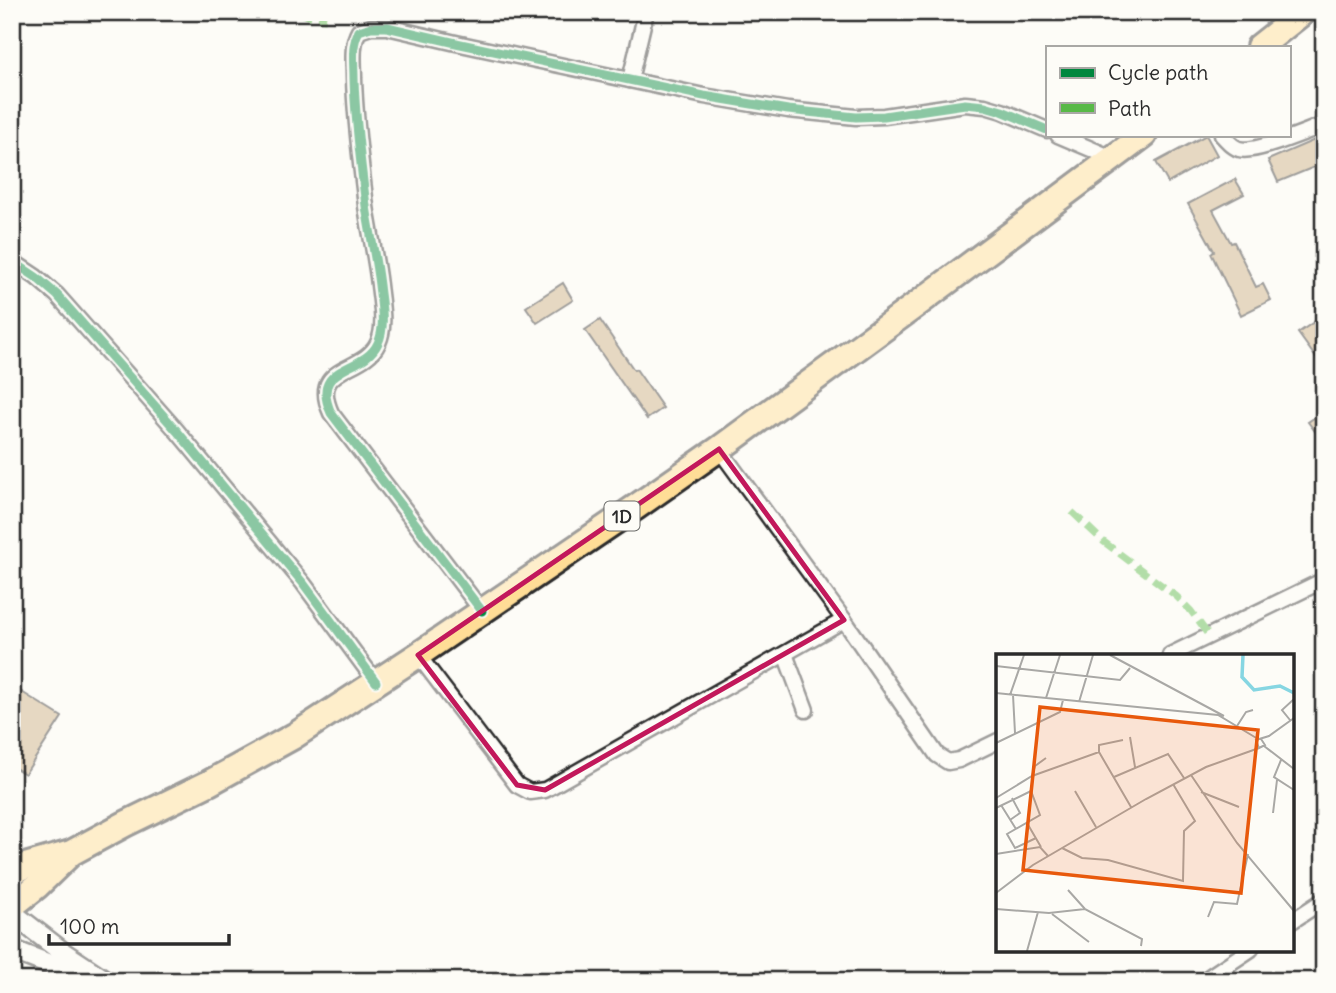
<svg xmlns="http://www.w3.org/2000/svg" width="1336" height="993" font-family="Delius,sans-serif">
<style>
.building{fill:#cbae80;stroke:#2b2b2b;stroke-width:2}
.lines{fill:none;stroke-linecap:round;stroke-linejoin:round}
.street-casing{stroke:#2b2b2b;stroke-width:19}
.secondary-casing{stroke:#2b2b2b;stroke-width:24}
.highway-casing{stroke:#2b2b2b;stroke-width:30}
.street{stroke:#fdfcf7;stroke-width:14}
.secondary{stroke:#fdfcf7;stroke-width:19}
.highway{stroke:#ffdd96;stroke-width:24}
.quiet{stroke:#58b947;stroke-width:7;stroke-dasharray:14 7;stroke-linecap:butt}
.cycleway-casing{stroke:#fdfcf7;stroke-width:13}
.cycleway{stroke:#00873e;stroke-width:9}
.marked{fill:none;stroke:#c2185b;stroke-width:5;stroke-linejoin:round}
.labels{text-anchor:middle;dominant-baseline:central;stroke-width:5;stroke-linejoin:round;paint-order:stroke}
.shield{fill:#fdfcf7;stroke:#6a6a68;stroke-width:2}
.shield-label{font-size:18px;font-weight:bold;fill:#2b2b2b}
.inset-river{fill:none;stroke:#86d6e2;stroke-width:3.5}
.inset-road{fill:none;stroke:#a9a8a5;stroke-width:2}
.view{fill:#e8590c;fill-opacity:0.15;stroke:#e8590c;stroke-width:3.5}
.inset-edge{fill:none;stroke:#2b2b2b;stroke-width:3.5}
</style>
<rect width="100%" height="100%" fill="#fdfcf7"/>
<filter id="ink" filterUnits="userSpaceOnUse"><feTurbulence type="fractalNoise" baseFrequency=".0143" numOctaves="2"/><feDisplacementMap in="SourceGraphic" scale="14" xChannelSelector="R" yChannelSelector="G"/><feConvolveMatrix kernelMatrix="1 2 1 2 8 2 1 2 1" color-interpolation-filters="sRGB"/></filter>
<g filter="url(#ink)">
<g class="building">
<polygon points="1206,135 1217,155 1168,183 1156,162"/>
<polygon points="1324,136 1324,163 1278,182 1268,160"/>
<polygon points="1235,179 1244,194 1213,210 1231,243 1234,242 1256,287 1263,284 1271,300 1241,315 1211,253 1214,251 1188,204"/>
<polygon points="563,283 573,300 537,323 526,307"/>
<polygon points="1324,315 1324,369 1298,333"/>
<polygon points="600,320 634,370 636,369 663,408 647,419 585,330"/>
<polygon points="1324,411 1324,443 1308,422"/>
<polygon points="12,686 62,717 25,774 12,766"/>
</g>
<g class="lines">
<defs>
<g id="street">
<polyline points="630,80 646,12"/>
<polyline points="1058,135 1112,158"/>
<path d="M1222,135C1227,140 1232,147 1239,149C1255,154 1306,131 1324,125"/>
<polyline points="12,261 36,277 57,295 177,431 303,583 376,682"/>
<polyline points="719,449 844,620 937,755 948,762 959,760 998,741"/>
<path d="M482,611L331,413C309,364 364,374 378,343C386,326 381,304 379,285C376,259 370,233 366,206C361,164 355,121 354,78C354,63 351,45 359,31L371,27H387L456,43L704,96L788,110L856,117L884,116L965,104L985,106L1002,111L1047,130"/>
<polyline points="785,654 806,710"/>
<polyline points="418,655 517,785 530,792 545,790 844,620"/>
<polyline points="1170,655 1324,580"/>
<polyline points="1292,921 1324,900"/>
<polyline points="1207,981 1209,977 1251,949"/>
</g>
<g id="secondary">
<polyline points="12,913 65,954 106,981"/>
<polyline points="12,950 64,970 81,981"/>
</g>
<g id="highway">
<polyline points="1259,47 1303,12"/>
<polyline points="12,872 25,866 71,853 125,824 209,783 294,736 418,655 636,507 719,449 920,302 1144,135"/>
<polyline points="12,906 37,886 68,856"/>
</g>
</defs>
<use href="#street" class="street-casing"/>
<use href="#secondary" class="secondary-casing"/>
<use href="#highway" class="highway-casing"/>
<use href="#street" class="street"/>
<use href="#secondary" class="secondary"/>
<use href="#highway" class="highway"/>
<g class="quiet">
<polyline points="298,12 311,17 326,19"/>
<polyline points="1072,512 1104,542 1176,596 1191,611 1209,636"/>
</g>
<defs>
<g id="cycleway">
<polyline points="12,261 36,277 57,295 177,431 303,583 376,682"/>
<path d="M482,611L331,413C309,364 364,374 378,343C386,326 381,304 379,285C376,259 370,233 366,206C361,164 355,121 354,78C354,63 351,45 359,31L371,27H387L456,43L704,96L788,110L856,117L884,116L965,104L985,106L1002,111L1047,130"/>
</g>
</defs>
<use href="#cycleway" class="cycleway-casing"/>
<use href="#cycleway" class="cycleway"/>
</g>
</g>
<path d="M0 0H1336V993H0ZM719,449L844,620L545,790L517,785L418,655Z" fill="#fdfcf7" fill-opacity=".55" fill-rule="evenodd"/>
<path class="marked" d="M719,449L844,620L545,790L517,785L418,655Z"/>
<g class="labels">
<rect class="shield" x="604.5" y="501.5" width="35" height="29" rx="5"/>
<g class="shield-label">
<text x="622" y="516">1D</text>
</g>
</g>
<g transform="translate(996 654)">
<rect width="298" height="298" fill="#fdfcf7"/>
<path class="inset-river" d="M247,1L246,23L258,36L284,32L298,39"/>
<path class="inset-road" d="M114,1L228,62M0,12L124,26L134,14M0,39L222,61L262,85M14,41L28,1M17,41L19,79M50,44L64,1M83,48L97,1M294,66L286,56L298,45M241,72L250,58L257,56M134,83L139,113M265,85L269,91L263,94L260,86L273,82L298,64M0,89L64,58L67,46M268,92L298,115M103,98V91L127,86M285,106L278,123L298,136M195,121L241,189L298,257M36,122L39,112L50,104M118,123L172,100L188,124M79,137L100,173M205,138L243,153M0,144L36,122L103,98L135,153M5,151L20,175M0,154L35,137L44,161L11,180L19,194L40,184M277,159L281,126M14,166L24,159L16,144M31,169L45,193M66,194L86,204L112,206L187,227L188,177L199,167L177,130M0,200L44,193L52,202M72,236L89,255M0,239L37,211L150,145L210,113L263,94M0,255L53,259L89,255L146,285L145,292M56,260L93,288M212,263L218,248L241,250L252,200M31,297L42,258"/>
<path class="view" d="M44,53L262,76L245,239L27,216Z"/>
<rect width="298" height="298" class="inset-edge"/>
</g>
<rect width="1336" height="993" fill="none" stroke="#fdfcf7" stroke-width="42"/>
<rect x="21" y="21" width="1294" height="951" fill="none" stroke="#2b2b2b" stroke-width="2.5" filter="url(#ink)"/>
<rect x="1046" y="46" width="245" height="91" fill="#fdfcf7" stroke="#a9a8a5" stroke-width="2"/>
<rect x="1060" y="68" width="35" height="10" fill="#00873e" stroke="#a9a8a5" stroke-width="2"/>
<text x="1108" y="80" font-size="21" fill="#2b2b2b">Cycle path</text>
<rect x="1060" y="103" width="35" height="10" fill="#58b947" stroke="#a9a8a5" stroke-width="2"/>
<text x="1108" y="116" font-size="21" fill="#2b2b2b">Path</text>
<path d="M49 934v10h180v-10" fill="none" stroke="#2b2b2b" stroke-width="3.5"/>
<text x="60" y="934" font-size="21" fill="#2b2b2b" stroke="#fdfcf7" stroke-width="5" paint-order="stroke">100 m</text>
</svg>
